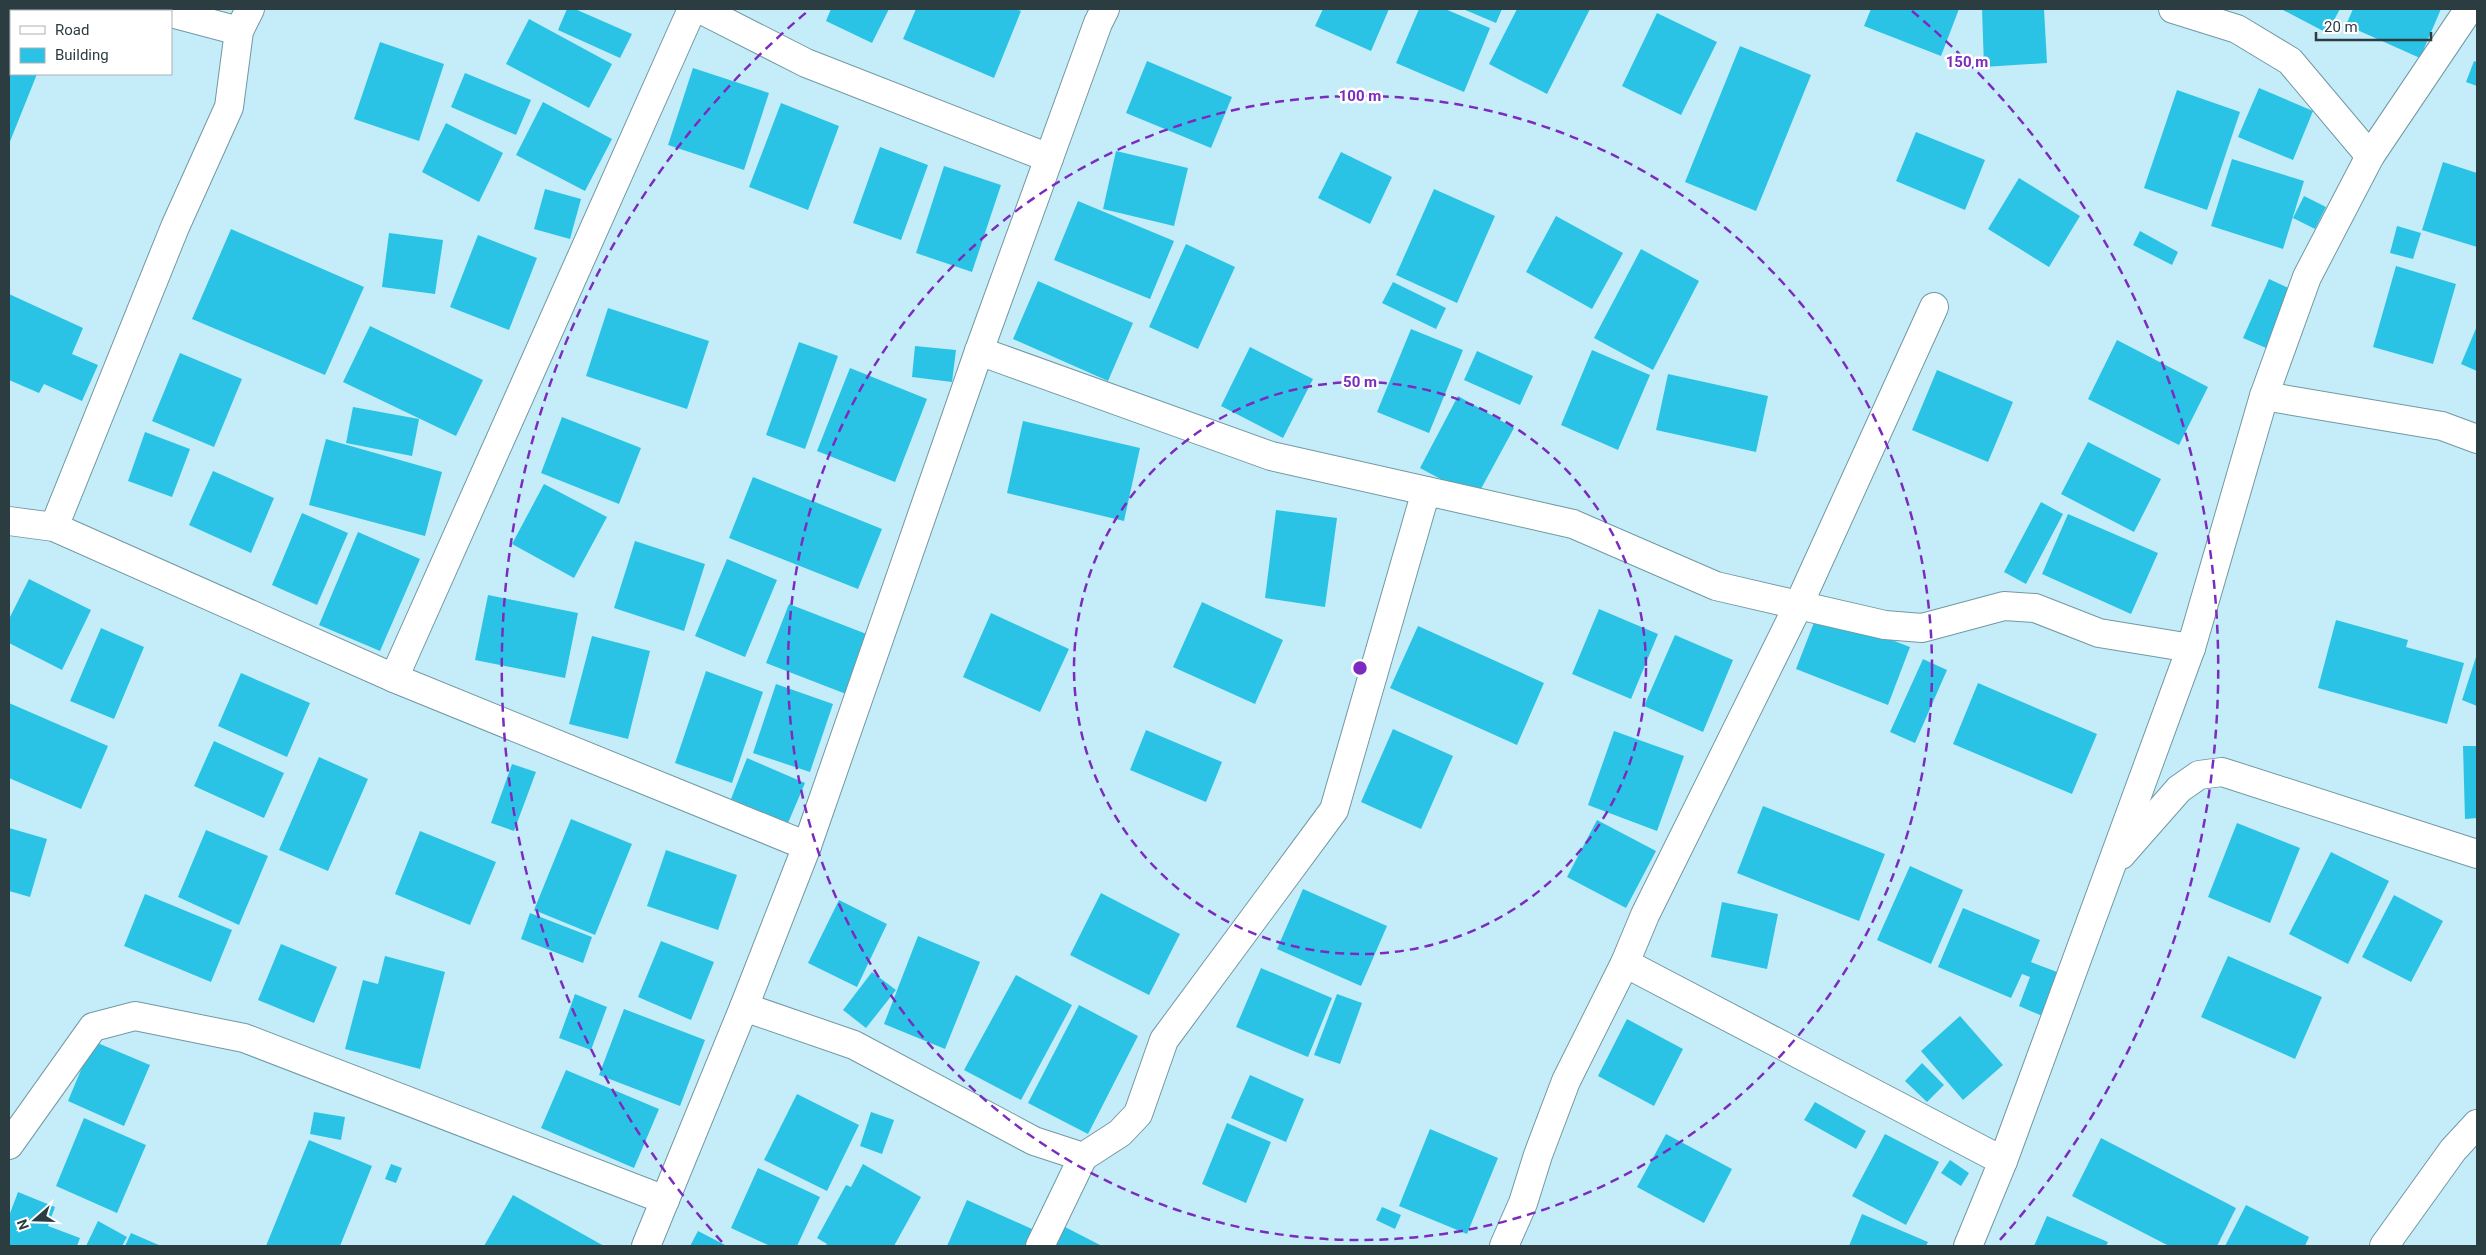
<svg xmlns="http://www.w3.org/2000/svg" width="2486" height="1255" font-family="Roboto,sans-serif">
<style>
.building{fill:#2ac3e5}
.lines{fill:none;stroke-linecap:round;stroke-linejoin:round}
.minor-casing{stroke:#7298a3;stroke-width:30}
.minor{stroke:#fff;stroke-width:28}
.ring{fill:none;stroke:#7b2cbf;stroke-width:2.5;stroke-dasharray:9 6}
.centre{fill:#7b2cbf;stroke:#fff;stroke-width:2.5}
.ring-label{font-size:15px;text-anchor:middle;font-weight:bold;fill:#7b2cbf;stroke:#fff;stroke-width:5;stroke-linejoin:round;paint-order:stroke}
</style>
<rect width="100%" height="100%" fill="#c5edf9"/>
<g class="building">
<polygon points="567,9 575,9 632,34 620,58 558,30"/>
<polygon points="831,9 889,9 872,43 826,21"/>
<polygon points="916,9 1015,9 1021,11 994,78 903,39"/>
<polygon points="1323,9 1389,9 1371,51 1315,26"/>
<polygon points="1419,9 1445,9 1490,28 1464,92 1396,63"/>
<polygon points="1463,9 1502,9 1496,23"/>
<polygon points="1517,9 1590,9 1547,94 1489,64"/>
<polygon points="1871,9 1959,9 1941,56 1864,26"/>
<polygon points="1982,9 2044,9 2047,63 1984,67"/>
<polygon points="2281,9 2340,9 2327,33"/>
<polygon points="2353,9 2441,9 2420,58 2346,25"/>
<polygon points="1657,13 1717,42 1681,115 1622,86"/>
<polygon points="529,19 612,64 589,108 506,64"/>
<polygon points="380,42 444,64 419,141 354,119"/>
<polygon points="1740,46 1811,75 1756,211 1685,182"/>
<polygon points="9,49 11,50 11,74 37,74 9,144"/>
<polygon points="1147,61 1232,97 1211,148 1126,113"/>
<polygon points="2474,61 2477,62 2477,86 2466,82"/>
<polygon points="693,68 769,93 744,170 668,145"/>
<polygon points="465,73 531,100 516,135 451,107"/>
<polygon points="2259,88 2313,111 2293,160 2238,137"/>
<polygon points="2177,90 2240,112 2207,210 2144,188"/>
<polygon points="543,102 612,139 585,191 516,155"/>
<polygon points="781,103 839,126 808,210 749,187"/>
<polygon points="446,123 503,153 479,202 422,172"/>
<polygon points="1916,132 1985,160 1965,210 1896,181"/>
<polygon points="880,147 928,165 901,240 853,223"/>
<polygon points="1116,151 1188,168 1174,226 1103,209"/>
<polygon points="1341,152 1392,177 1370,224 1318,198"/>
<polygon points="2232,159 2304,181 2283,249 2211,226"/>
<polygon points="2443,162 2477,173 2477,247 2422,230"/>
<polygon points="944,166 1001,185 972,272 916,253"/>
<polygon points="2019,178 2080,216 2049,267 1988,229"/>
<polygon points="545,189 581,199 570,239 534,229"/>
<polygon points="1434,189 1495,216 1457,303 1396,275"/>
<polygon points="2304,196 2326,207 2315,229 2293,218"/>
<polygon points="1078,201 1174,241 1150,299 1054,260"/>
<polygon points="1556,216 1623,253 1592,309 1526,272"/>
<polygon points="2397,226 2421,233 2413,259 2390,253"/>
<polygon points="231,229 364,287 325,375 192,319"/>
<polygon points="2140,231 2178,252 2172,265 2133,245"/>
<polygon points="389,233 443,240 435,294 382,287"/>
<polygon points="478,235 537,258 509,330 450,307"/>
<polygon points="1186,244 1235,267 1198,349 1149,327"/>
<polygon points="1641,249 1699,281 1653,370 1594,338"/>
<polygon points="2396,266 2456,284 2433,364 2373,347"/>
<polygon points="2269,279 2299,293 2273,351 2243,338"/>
<polygon points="1038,281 1133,323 1108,381 1013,339"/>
<polygon points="1393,282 1446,308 1436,329 1382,303"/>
<polygon points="9,294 83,328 72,354 98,365 82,401 44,384 39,393 9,380"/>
<polygon points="608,308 709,341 687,409 586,376"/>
<polygon points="370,326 483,380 456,436 343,382"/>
<polygon points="2477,326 2477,371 2461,364"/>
<polygon points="1411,329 1463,350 1429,433 1377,412"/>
<polygon points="2117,340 2208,387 2179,445 2088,399"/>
<polygon points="799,342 838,356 805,449 766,435"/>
<polygon points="915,346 956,350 952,382 912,377"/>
<polygon points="1250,347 1313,379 1283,438 1221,406"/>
<polygon points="1592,350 1650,375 1618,450 1561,425"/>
<polygon points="1477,351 1533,376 1520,405 1464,380"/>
<polygon points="180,353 242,379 214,447 152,421"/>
<polygon points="850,368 927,399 895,482 817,451"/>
<polygon points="1937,370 2013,402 1988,462 1912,430"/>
<polygon points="1668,374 1768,396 1756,452 1656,430"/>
<polygon points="1458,396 1514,428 1476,498 1420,468"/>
<polygon points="353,407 419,419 412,456 346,443"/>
<polygon points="562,417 641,448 619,504 541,473"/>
<polygon points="1023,421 1140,448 1124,521 1007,493"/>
<polygon points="145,432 190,449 172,497 128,481"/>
<polygon points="326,439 442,472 425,536 309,505"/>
<polygon points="2088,442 2161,479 2134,532 2061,494"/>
<polygon points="213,471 274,498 251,553 189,525"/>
<polygon points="753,477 882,529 858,589 729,538"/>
<polygon points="544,484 607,517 574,578 512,544"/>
<polygon points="2041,502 2063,514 2026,584 2004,572"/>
<polygon points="1276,510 1337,518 1325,607 1265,598"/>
<polygon points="302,513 348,533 317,605 272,585"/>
<polygon points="2068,514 2158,553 2131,614 2042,574"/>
<polygon points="358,532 420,559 380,651 319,625"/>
<polygon points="635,541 705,564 684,631 614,608"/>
<polygon points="727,559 777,580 745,657 695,636"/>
<polygon points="29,579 91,610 62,670 9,643 9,619"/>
<polygon points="488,595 578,613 565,678 475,660"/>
<polygon points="1202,602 1283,640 1255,704 1173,667"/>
<polygon points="789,604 869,635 846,694 766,663"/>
<polygon points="1599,609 1658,634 1631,699 1572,674"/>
<polygon points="1818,612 1910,647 1888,705 1796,669"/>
<polygon points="991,613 1069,649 1040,712 963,677"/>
<polygon points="2336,620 2408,640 2406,647 2464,663 2447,724 2318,688"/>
<polygon points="1418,626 1544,683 1517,745 1390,688"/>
<polygon points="101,628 144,647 114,719 70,701"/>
<polygon points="1675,635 1733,660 1703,732 1644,706"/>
<polygon points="592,636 650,651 628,739 569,724"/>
<polygon points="2477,654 2477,706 2462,700"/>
<polygon points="1923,659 1947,670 1915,743 1890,732"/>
<polygon points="706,671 763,692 732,783 675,763"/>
<polygon points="241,673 310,703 287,757 218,726"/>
<polygon points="1978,683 2097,734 2072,794 1953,744"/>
<polygon points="776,684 833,704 810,772 753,753"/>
<polygon points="9,703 108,746 81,809 9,778"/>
<polygon points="1393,729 1453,756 1421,829 1361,802"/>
<polygon points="1146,730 1222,762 1206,802 1130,770"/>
<polygon points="1614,731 1684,756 1657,831 1588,805"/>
<polygon points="214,741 284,773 264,818 194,786"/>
<polygon points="2463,746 2477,746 2477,818 2465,819"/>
<polygon points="319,757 368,779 328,871 279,850"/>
<polygon points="747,758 805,783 788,823 731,799"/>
<polygon points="512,764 536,772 514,831 491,823"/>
<polygon points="1763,806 1885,854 1859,921 1737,873"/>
<polygon points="571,819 632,844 595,935 534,910"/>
<polygon points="1597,820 1656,851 1626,908 1567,877"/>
<polygon points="2237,823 2300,848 2270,923 2208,897"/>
<polygon points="9,828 47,839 30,897 9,891"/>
<polygon points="206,830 268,856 239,925 178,897"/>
<polygon points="420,831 496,862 470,925 395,894"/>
<polygon points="666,850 737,875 718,930 647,906"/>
<polygon points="2331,852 2389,881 2348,964 2289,934"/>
<polygon points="1910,866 1963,890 1931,964 1877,940"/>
<polygon points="1303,889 1387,926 1361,986 1277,949"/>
<polygon points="1101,893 1180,934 1149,995 1070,955"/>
<polygon points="145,894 232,930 211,982 124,946"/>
<polygon points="2394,895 2443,921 2411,982 2362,957"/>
<polygon points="839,900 887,924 857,987 808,963"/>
<polygon points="1722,902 1778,914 1767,969 1711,957"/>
<polygon points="1963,908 2040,940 2031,962 2065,975 2047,1018 2019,1006 2030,977 2022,974 2011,998 1938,967"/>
<polygon points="530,913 592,937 583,963 521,939"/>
<polygon points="918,936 980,962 945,1049 884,1024"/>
<polygon points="661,941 714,962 691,1020 638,997"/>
<polygon points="281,944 337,967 314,1023 258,1000"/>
<polygon points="385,956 445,972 420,1069 345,1049 363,980 378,984"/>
<polygon points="2228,956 2322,997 2295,1059 2201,1017"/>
<polygon points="1261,968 1332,998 1308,1057 1236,1027"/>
<polygon points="872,972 896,990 866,1028 843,1010"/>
<polygon points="1016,975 1072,1005 1021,1100 964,1070"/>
<polygon points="575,994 607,1007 591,1050 559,1038"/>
<polygon points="1337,994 1362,1003 1340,1064 1314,1055"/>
<polygon points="1079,1005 1138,1036 1088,1134 1028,1103"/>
<polygon points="624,1009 705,1040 680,1106 599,1075"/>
<polygon points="1960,1016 2003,1065 1963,1100 1921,1051"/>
<polygon points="1627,1019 1683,1049 1654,1106 1598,1076"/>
<polygon points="93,1041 150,1065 124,1126 68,1101"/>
<polygon points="1922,1063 1944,1085 1927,1102 1905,1081"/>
<polygon points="566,1070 659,1109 634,1168 541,1128"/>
<polygon points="1250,1075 1304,1099 1286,1142 1231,1118"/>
<polygon points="797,1094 859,1125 827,1191 764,1160"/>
<polygon points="1815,1102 1866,1131 1856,1149 1804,1120"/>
<polygon points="314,1112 345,1117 341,1140 310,1134"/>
<polygon points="871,1112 894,1120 882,1154 860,1146"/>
<polygon points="84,1118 146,1145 117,1213 56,1186"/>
<polygon points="1227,1123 1271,1142 1246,1203 1202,1184"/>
<polygon points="1430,1129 1498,1158 1467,1234 1399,1206"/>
<polygon points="1666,1134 1732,1169 1704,1223 1637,1187"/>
<polygon points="1885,1134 1939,1162 1906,1225 1852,1196"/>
<polygon points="2101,1138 2236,1208 2217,1246 2169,1246 2072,1196"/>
<polygon points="309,1140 372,1166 340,1246 266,1246"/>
<polygon points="1950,1160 1969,1173 1961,1186 1941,1173"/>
<polygon points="391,1164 402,1168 396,1183 385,1179"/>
<polygon points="863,1164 921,1197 894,1246 825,1246 827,1244 817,1238 846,1185 851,1187"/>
<polygon points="758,1168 820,1197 797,1246 770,1246 731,1228"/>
<polygon points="18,1192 55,1207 48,1226 80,1238 77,1246 9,1246 9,1216"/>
<polygon points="513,1195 604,1246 484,1246"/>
<polygon points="967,1200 1032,1229 1025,1246 947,1246"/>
<polygon points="2246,1205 2309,1237 2305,1246 2225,1246"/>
<polygon points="1382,1207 1401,1215 1395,1229 1376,1220"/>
<polygon points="1862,1214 1928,1242 1926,1246 1849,1246"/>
<polygon points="2047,1216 2108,1242 2106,1246 2034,1246"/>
<polygon points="98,1221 127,1237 122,1246 86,1246"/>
<polygon points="1065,1227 1102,1246 1054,1246"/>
<polygon points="698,1231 727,1246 690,1246"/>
<polygon points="131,1233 161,1246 125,1246"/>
</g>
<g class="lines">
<defs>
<g id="minor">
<polyline points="700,9 806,63 1049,158"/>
<polyline points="2173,9 2237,29 2290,61 2370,156"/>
<polyline points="171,13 239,31"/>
<polyline points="979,351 1271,456 1573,524 1716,586 1885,625 1922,628 2004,606 2035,608 2099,633 2191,648"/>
<polyline points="2264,396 2442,426 2477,439"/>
<polyline points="9,521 54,527 394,678 807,846"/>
<polyline points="54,527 175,227 229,107 239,31 250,9"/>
<polyline points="394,678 692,9"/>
<polyline points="2121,855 2179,789 2199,775 2222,772 2477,854"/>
<polyline points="1625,963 2003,1161"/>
<polyline points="744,1007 854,1045 1034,1141 1083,1157 1120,1133 1138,1114 1164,1040 1334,810 1426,491"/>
<polyline points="9,1145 93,1027 135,1016 244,1038 665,1200"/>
<polyline points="646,1246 744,1007 807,846 979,351 1098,23 1105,9"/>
<polyline points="1040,1246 1083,1157"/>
<polyline points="1504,1246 1523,1203 1538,1155 1566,1081 1625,963 1645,915 1799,604 1934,307"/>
<polyline points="1968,1246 2003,1161 2191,648 2264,396 2307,277 2370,156 2469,9"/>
<polyline points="2384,1246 2453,1150 2477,1124"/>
</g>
</defs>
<use href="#minor" class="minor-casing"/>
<use href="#minor" class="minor"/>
</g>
<g class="ring">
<circle cx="1360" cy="668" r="286"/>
<circle cx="1360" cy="668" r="572"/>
<path d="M722 1242A858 858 0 0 1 808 11M1912 11A858 858 0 0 1 1998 1242"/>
</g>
<circle cx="1360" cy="668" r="8" class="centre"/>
<g class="ring-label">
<text x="1967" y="67">150 m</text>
<text x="1360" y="101">100 m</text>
<text x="1360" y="387">50 m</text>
</g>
<rect width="2486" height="1255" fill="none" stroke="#2c3d41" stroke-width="20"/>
<rect x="10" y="10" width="162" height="65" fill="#ffffff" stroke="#abb1b3"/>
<rect x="20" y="26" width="25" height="8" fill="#ffffff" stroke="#abb1b3"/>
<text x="55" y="35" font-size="15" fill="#2c3d41">Road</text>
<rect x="20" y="48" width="25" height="15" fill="#2ac3e5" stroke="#abb1b3"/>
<text x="55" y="60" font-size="15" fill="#2c3d41">Building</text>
<g transform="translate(35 1220) rotate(250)" stroke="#ffffff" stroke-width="4" paint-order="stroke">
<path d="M0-4L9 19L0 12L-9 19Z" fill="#2c3d41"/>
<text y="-8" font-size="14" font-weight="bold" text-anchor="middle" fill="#2c3d41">N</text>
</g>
<path d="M2316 32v8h115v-8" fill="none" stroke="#2c3d41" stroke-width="2.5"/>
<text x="2324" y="32" font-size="15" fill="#2c3d41" stroke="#ffffff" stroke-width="4" paint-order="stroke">20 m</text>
</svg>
